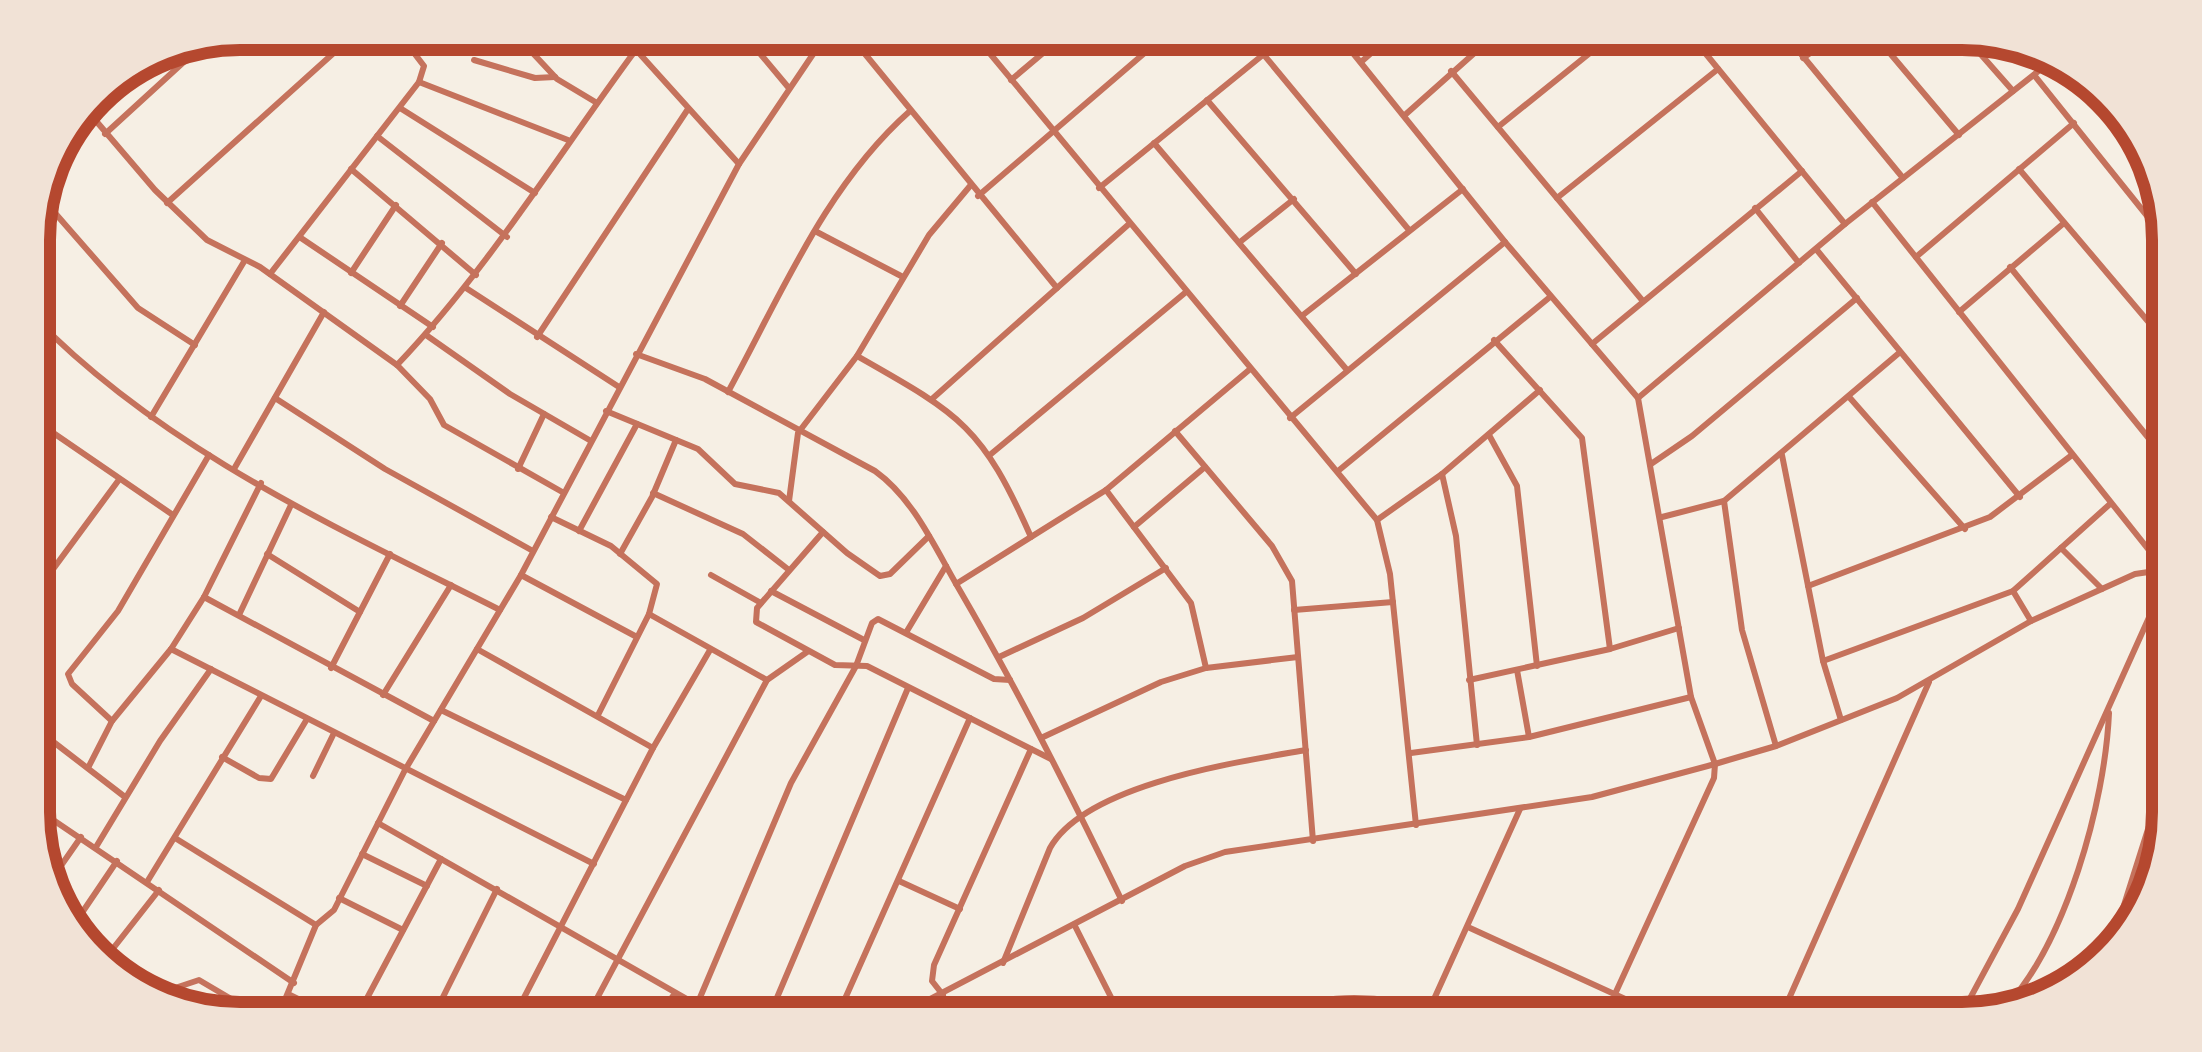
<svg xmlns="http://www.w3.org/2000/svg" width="2202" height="1052" font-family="Cabin,sans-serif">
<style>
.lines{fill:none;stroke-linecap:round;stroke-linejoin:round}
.minor{stroke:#c5725c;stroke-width:6}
.rim{fill:none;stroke:#b5482f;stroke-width:12}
</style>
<rect width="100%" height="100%" fill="#f6efe4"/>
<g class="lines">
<g class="minor">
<polyline points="513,32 557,79 597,103"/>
<polyline points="620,32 739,164"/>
<polyline points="742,32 788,87"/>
<polyline points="847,32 1057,288"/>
<polyline points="972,32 1377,520 1390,574 1416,825"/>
<polyline points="1245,32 1409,230"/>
<polyline points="1336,32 1505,242 1638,398 1691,697 1715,764 1714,778 1615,994"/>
<polyline points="1688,32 1845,224"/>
<polyline points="1783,32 1903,178"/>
<polyline points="1872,32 1959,135"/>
<polyline points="1962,33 2013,91"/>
<polyline points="1703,51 1727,32"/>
<polyline points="1803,58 1840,32"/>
<polyline points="474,60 535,78 555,77"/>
<polyline points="1361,62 1395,32"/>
<polyline points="1451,71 1642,300"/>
<polyline points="2034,75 2168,242"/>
<polyline points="1011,80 1068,32"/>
<polyline points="419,82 568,140"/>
<polyline points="1207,100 1356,274"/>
<polyline points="85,108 155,190 207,240 260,267 397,365 430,399 444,425 564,493"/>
<polyline points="400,108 535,193"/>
<polyline points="1406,114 1498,32"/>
<polyline points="1498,127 1616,32"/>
<polyline points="105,134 210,38"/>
<polyline points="377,136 507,237"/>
<polyline points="1154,143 1347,370"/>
<polyline points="351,169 476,275"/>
<polyline points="2019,169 2168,345"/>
<polyline points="1099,188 1264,54"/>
<polyline points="978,196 1169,32"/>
<polyline points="41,197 138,308 195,345"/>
<polyline points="1557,198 1718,69"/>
<polyline points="1872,202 2164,569"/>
<polyline points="167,203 357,32"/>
<polyline points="1755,208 1799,263"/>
<polyline points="815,231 903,277"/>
<polyline points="301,238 433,327"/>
<polyline points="1240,242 1294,199"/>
<polyline points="1816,249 2020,497"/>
<polyline points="1916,257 2074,123"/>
<polyline points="2010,267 2168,462"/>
<polyline points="351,273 396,205"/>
<polyline points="270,274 419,82 424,66 398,32"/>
<polyline points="466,288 619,387"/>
<polyline points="400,306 442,243"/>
<polyline points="1959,312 2064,223"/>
<polyline points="1303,315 1463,189"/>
<path d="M33,316C163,450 336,527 500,610"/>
<polyline points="2153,327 2168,314"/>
<polyline points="426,335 510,394 591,441"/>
<polyline points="537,337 688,109"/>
<polyline points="1494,340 1582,438 1610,649"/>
<polyline points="1592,344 1802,171"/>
<path d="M636,354L705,379L875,471C914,499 935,548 959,589C1018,690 1071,795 1122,901"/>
<path d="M857,356C961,415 982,426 1031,537"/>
<path d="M397,365C488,269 556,158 635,51"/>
<path d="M728,392C781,295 826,185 910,111"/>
<polyline points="275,398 385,469 533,551"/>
<polyline points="1638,398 1845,224 2055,58"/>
<polyline points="1850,398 1965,529"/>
<polyline points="932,399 1129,224"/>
<polyline points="606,411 698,449 735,484 779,493 847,553 880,576 890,574 929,536"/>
<polyline points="151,417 245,260"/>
<polyline points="1290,418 1505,242"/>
<polyline points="33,419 173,515"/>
<polyline points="1175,431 1272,546 1292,581 1313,841"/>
<polyline points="1489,435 1517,486 1537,666"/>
<polyline points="33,447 48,433"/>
<polyline points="991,454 1186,292"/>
<polyline points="1782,455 1823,661 1841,720"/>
<polyline points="1651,464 1692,436 1857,298"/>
<polyline points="234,469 324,312"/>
<polyline points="518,469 544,414"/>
<polyline points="1338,471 1550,297"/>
<polyline points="1442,474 1456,536 1477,745"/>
<polyline points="1106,490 1191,603 1206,668"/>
<polyline points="653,493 743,534 789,570"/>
<polyline points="789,501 798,433 857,356 929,235 970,186"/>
<polyline points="1724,501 1742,630 1776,746"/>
<polyline points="551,517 611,546 657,584 649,614 598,715"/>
<polyline points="1662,517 1724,501 1899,353"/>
<polyline points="1377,520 1442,474 1540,390"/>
<polyline points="1134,527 1205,467"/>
<polyline points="579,531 637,424"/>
<polyline points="823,532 757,608 756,622 835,665 867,666 1051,759"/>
<polyline points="2061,548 2102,589"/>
<polyline points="267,554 360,612"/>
<polyline points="620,554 652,497 676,440"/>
<polyline points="521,575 635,636"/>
<polyline points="711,575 761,603"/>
<polyline points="956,584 1106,490 1249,370"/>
<polyline points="1808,586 1990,517 2072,455"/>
<polyline points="771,591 864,640"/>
<polyline points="2013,591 2031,621"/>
<polyline points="34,595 118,481"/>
<polyline points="204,597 434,721"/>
<polyline points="1294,610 1393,602"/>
<polyline points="649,614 767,680"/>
<polyline points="239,615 291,505"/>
<polyline points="907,631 946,566"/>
<polyline points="171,649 594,864"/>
<polyline points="477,649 653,748"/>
<polyline points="999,657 1083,618 1166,568"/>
<polyline points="1823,661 2013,591 2110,504"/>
<polyline points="331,668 390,554"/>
<polyline points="1517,670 1529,737"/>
<polyline points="1469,680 1610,649 1679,628"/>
<polyline points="383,695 451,585"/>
<polyline points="441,710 626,800"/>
<polyline points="112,721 72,684 68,674 118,611 209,455"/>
<polyline points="34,727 125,797"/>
<polyline points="1041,738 1161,682 1206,668 1298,657"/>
<polyline points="1411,753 1529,737 1691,697"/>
<polyline points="222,757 259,778 271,779 307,719"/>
<polyline points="88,768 112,721 171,649 204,597 261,483"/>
<polyline points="313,776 334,733"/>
<polyline points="34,807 294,983"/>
<polyline points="378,823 722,1019"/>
<polyline points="2148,833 2163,845"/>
<polyline points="175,838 316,925"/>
<polyline points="96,847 160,741 211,669"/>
<polyline points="362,854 427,886"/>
<polyline points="51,880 81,837"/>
<polyline points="899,881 960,909"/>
<polyline points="147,882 261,696"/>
<polyline points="2128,896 2143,904"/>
<polyline points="339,898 403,930"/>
<polyline points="1075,926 1122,1019"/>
<polyline points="1470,928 1669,1019"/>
<polyline points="71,929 117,861"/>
<polyline points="2112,943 2169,763"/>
<polyline points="104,960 159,890"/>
<path d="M1003,963L1050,848C1086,784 1238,762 1306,750"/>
<polyline points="290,995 339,1019"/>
<polyline points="943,995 932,981 934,965 1031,749"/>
<polyline points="151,996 199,980 238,1003 284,1005"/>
<polyline points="932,1000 941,1019"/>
<polyline points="696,1007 791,783 856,666 872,623 878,619 994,679 1010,680"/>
<path d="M2004,1009C2066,943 2105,803 2109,713"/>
<polyline points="277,1019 316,925 334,910 405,770 521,575 739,164 828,32"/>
<polyline points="356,1019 441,859"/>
<polyline points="432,1019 497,889"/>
<polyline points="513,1019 653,748 710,650"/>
<polyline points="586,1019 767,680 807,652"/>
<polyline points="657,1019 673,996"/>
<polyline points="768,1019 908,688"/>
<polyline points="836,1019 970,718"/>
<polyline points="892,1019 1185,866 1225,852 1592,797 1715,764 1776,746 1897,698 2031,621 2135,574 2169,569"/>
<path d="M1243,1019C1300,996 1372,991 1430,1009"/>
<polyline points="1425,1019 1520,809"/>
<polyline points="1780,1019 1929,682"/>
<polyline points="1959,1019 2018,909 2169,573"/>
</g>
</g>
<path d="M0 0H2202V1052H0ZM240 50H1962A190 190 0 0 1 2152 240V812A190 190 0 0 1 1962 1002H240A190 190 0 0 1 50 812V240A190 190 0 0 1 240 50Z" fill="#f1e2d6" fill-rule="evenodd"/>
<path class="rim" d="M240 50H1962A190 190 0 0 1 2152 240V812A190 190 0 0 1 1962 1002H240A190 190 0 0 1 50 812V240A190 190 0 0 1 240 50Z"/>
</svg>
